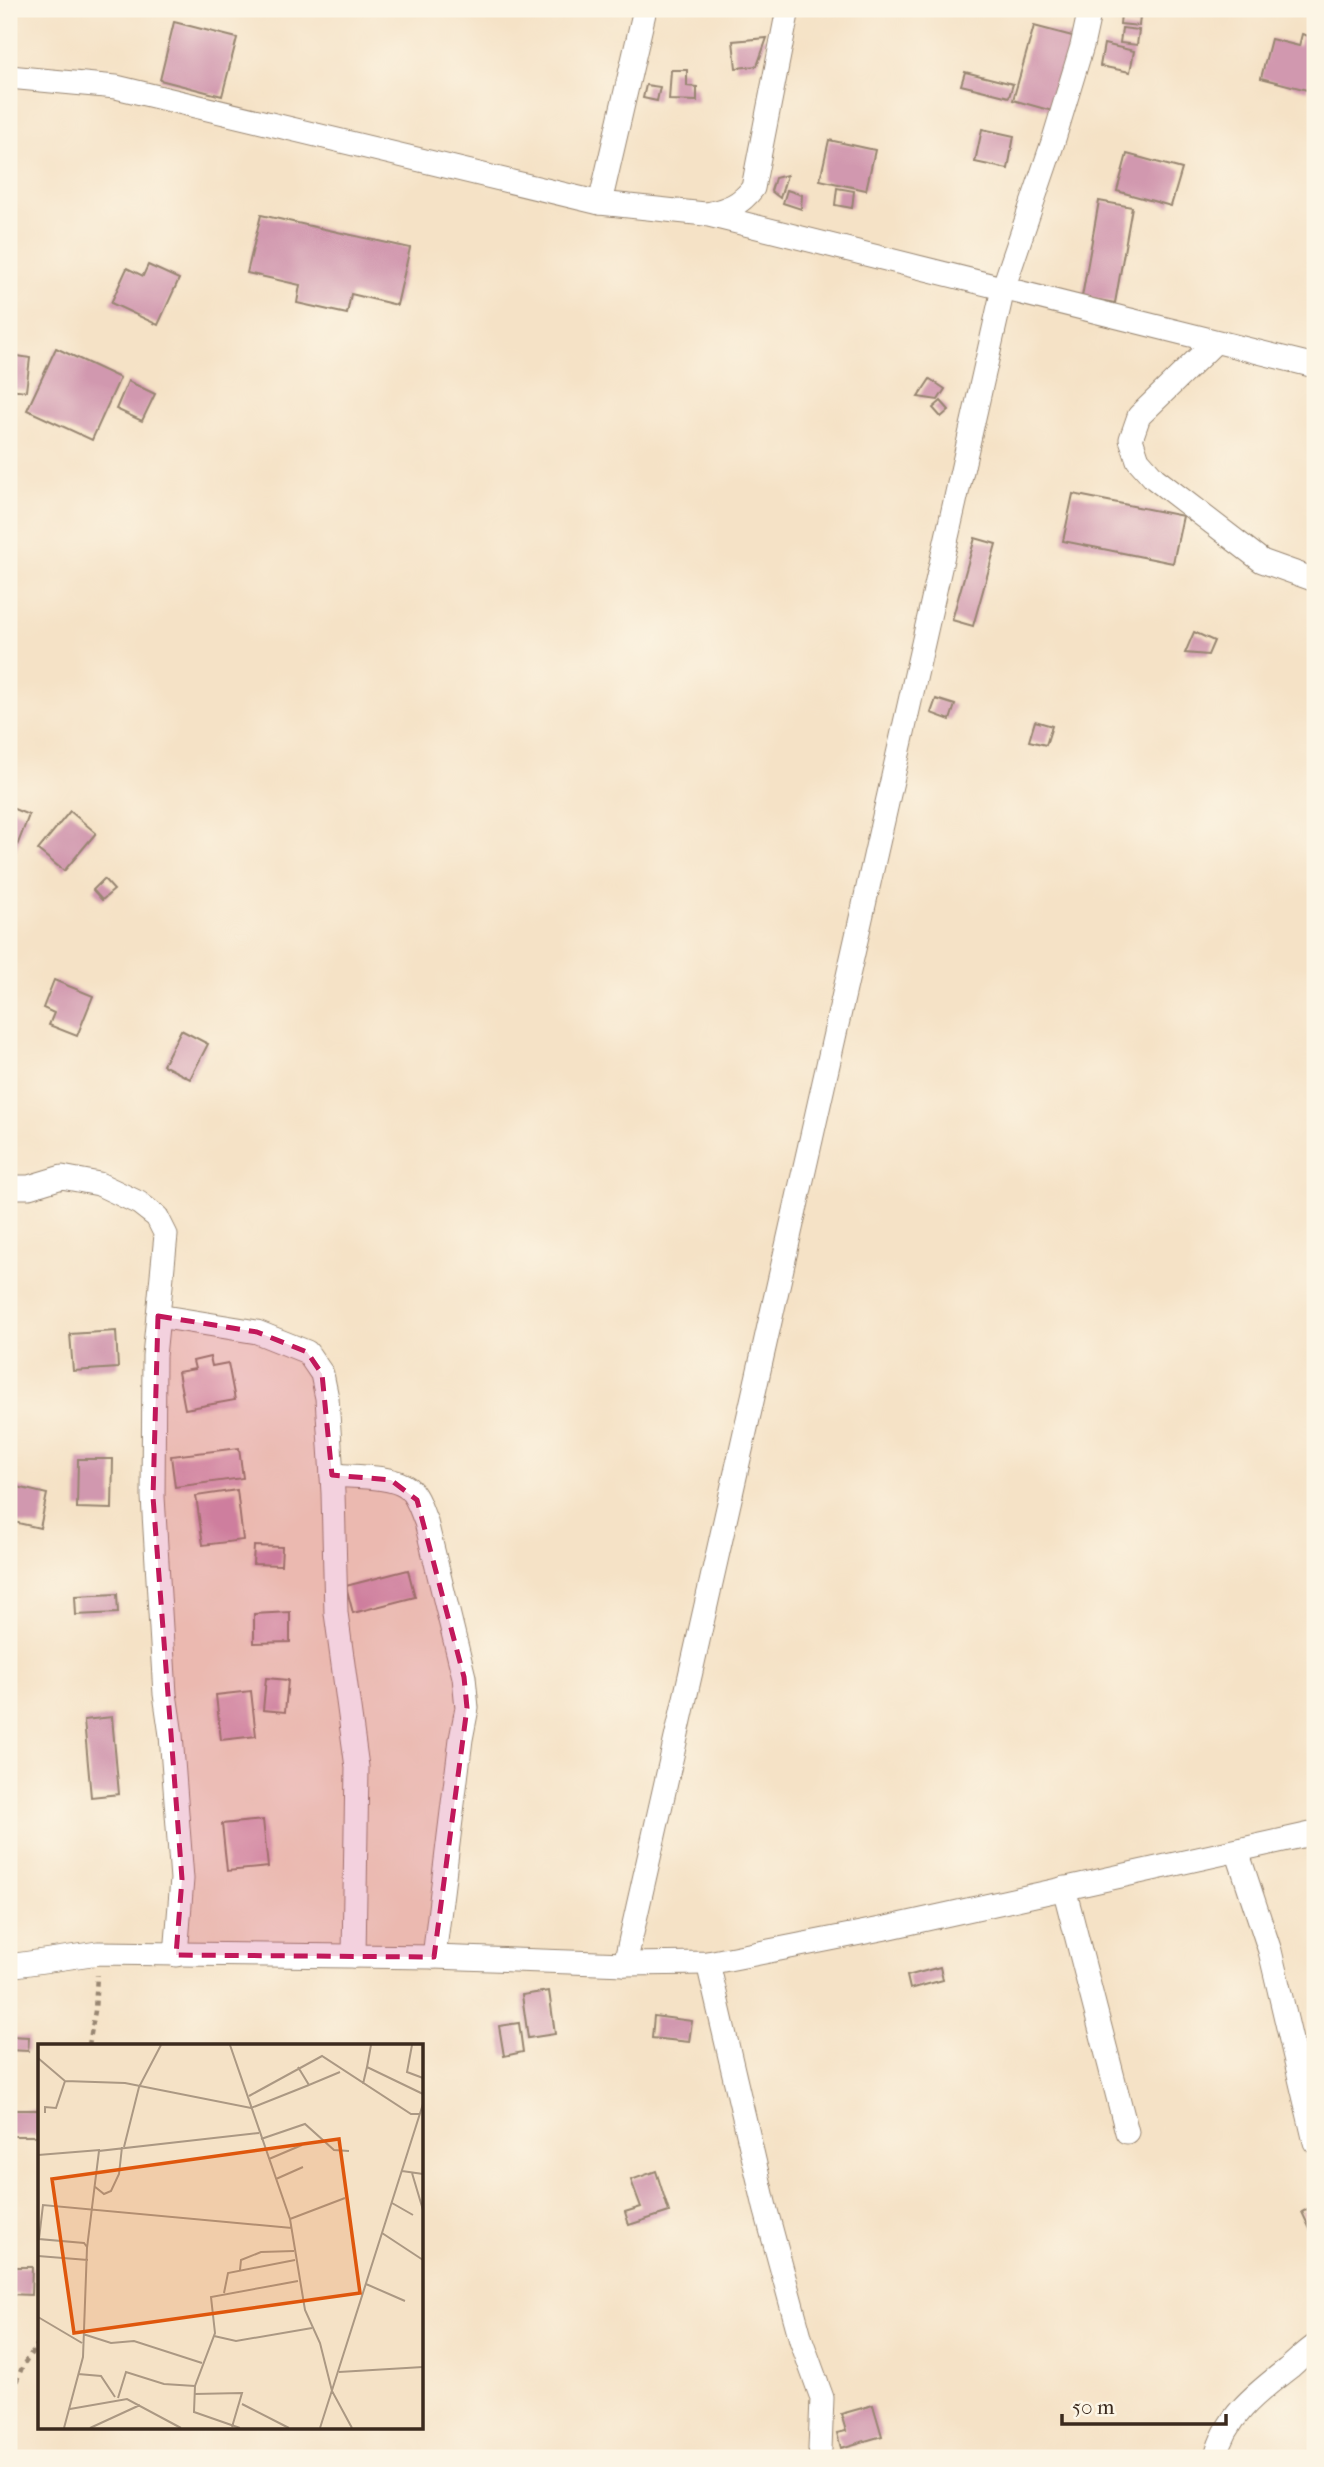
<svg xmlns="http://www.w3.org/2000/svg" width="1324" height="2467" font-family="'IM FELL French Canon',serif">
<style>
.building{fill:#d198af}
.lines{fill:none;stroke-linecap:round;stroke-linejoin:round}
.minor-casing{stroke:#988672;stroke-width:25}
.path{stroke:#988672;stroke-width:4.5;stroke-dasharray:5 5;stroke-linecap:butt}
.minor{stroke:#fff;stroke-width:23}
.marked{fill:#c2185b;fill-opacity:0.2;stroke:#c2185b;stroke-width:5;stroke-dasharray:14 9;stroke-linejoin:round}
.inset-road{fill:none;stroke:#ab9883;stroke-width:2}
.view{fill:#df570d;fill-opacity:0.15;stroke:#df570d;stroke-width:3.5}
.inset-edge{fill:none;stroke:#3b2a1e;stroke-width:3.5}
</style>
<rect width="100%" height="100%" fill="#fcf5e5"/>
<filter id="ink" filterUnits="userSpaceOnUse"><feTurbulence type="fractalNoise" baseFrequency=".0143" numOctaves="2"/><feDisplacementMap in="SourceGraphic" scale="14" xChannelSelector="R" yChannelSelector="G"/><feConvolveMatrix kernelMatrix="1 2 1 2 8 2 1 2 1" color-interpolation-filters="sRGB"/></filter>
<filter id="wash" filterUnits="userSpaceOnUse"><feTurbulence type="fractalNoise" baseFrequency=".00686" numOctaves="4" result="noise"/><feDisplacementMap in="SourceGraphic" scale="28" xChannelSelector="R" yChannelSelector="G"/><feGaussianBlur stdDeviation="1.57" result="paint"/><feColorMatrix in="noise" values="0 0 0 0 0 0 0 0 0 0 0 0 0 0 0 0 0 1.4 0 .05"/><feComposite in="paint" operator="in"/></filter>
<g filter="url(#wash)">
<rect width="100%" height="100%" fill="#f5e2c6"/>
<g id="blocks">
<g class="building">
<polygon points="1121,14 1140,16 1139,26 1120,24"/>
<polygon points="174,22 237,38 222,96 160,80"/>
<polygon points="1034,26 1076,37 1056,112 1013,100"/>
<polygon points="1122,28 1139,30 1137,45 1120,43"/>
<polygon points="1302,34 1315,38 1315,57 1307,90 1261,78 1271,39 1299,46"/>
<polygon points="767,38 757,66 736,68 733,41"/>
<polygon points="1104,44 1134,51 1130,72 1100,66"/>
<polygon points="671,70 687,70 687,86 697,87 697,101 669,100"/>
<polygon points="965,72 1013,84 1009,97 961,85"/>
<polygon points="646,85 660,87 657,101 643,98"/>
<polygon points="982,129 1014,136 1008,169 975,162"/>
<polygon points="829,140 875,150 866,190 820,180"/>
<polygon points="1127,154 1182,169 1171,206 1117,191"/>
<polygon points="787,175 780,198 771,191 775,178"/>
<polygon points="837,188 854,191 852,208 835,205"/>
<polygon points="787,190 802,195 801,209 783,203"/>
<polygon points="1099,201 1132,207 1115,303 1082,297"/>
<polygon points="261,215 410,248 397,305 351,294 347,314 297,303 300,285 247,273"/>
<polygon points="148,265 179,279 158,325 111,303 127,268 143,276"/>
<polygon points="56,348 120,378 92,440 27,410"/>
<polygon points="12,355 30,358 26,391 9,389"/>
<polygon points="930,379 945,389 938,400 918,397"/>
<polygon points="128,381 155,394 142,421 116,409"/>
<polygon points="941,401 949,410 941,417 933,408"/>
<polygon points="1073,494 1183,516 1173,563 1063,541"/>
<polygon points="975,538 996,544 973,626 952,620"/>
<polygon points="1194,632 1214,641 1208,655 1185,653"/>
<polygon points="936,699 955,705 950,720 931,713"/>
<polygon points="1035,721 1052,726 1046,745 1029,741"/>
<polygon points="9,807 29,815 15,851 9,849"/>
<polygon points="70,811 96,833 64,871 38,850"/>
<polygon points="104,879 114,890 102,900 93,890"/>
<polygon points="54,980 93,996 77,1036 49,1025 54,1013 43,1008"/>
<polygon points="181,1030 208,1044 190,1079 163,1065"/>
<polygon points="116,1331 118,1368 73,1371 70,1334"/>
<polygon points="210,1357 212,1366 228,1363 235,1400 185,1409 178,1372 195,1369 193,1361"/>
<polygon points="239,1448 243,1478 175,1487 171,1456"/>
<polygon points="78,1459 113,1459 112,1509 77,1508"/>
<polygon points="9,1485 47,1494 40,1528 9,1521"/>
<polygon points="237,1490 243,1540 203,1545 196,1496"/>
<polygon points="254,1546 282,1547 281,1565 253,1564"/>
<polygon points="408,1570 415,1597 353,1613 346,1586"/>
<polygon points="117,1594 118,1613 76,1615 75,1596"/>
<polygon points="290,1612 290,1642 254,1643 254,1614"/>
<polygon points="266,1678 288,1680 285,1712 263,1710"/>
<polygon points="251,1691 256,1736 221,1740 216,1695"/>
<polygon points="112,1717 119,1794 91,1797 84,1720"/>
<polygon points="263,1820 268,1867 227,1871 222,1824"/>
<polygon points="940,1967 943,1980 910,1989 907,1976"/>
<polygon points="549,1991 555,2034 528,2038 522,1995"/>
<polygon points="654,2016 692,2021 689,2042 652,2038"/>
<polygon points="519,2023 523,2052 504,2056 499,2026"/>
<polygon points="9,2036 29,2037 28,2051 9,2050"/>
<rect x="9" y="2110" width="31" height="26"/>
<polygon points="656,2171 669,2212 629,2225 625,2212 641,2207 631,2180"/>
<polygon points="1315,2205 1315,2240 1302,2212"/>
<polygon points="9,2267 32,2267 31,2295 9,2294"/>
<polygon points="873,2405 882,2436 841,2448 837,2433 846,2431 841,2414"/>
</g>
</g>
</g>
<g filter="url(#ink)">
<use href="#blocks" fill-opacity="0" stroke="#988672" stroke-width="2"/>
<g class="lines">
<defs>
<g id="minor">
<polyline points="9,77 116,87 600,203 705,214 1315,366"/>
<polyline points="600,203 645,9"/>
<path d="M708,214C728,209 740,205 753,188L788,9"/>
<polyline points="1215,342 1139,416 1131,439 1138,460 1154,478 1262,561 1315,580"/>
<polyline points="9,1187 29,1187 62,1177 99,1184 139,1203 157,1217 166,1235 154,1356 153,1497 165,1694 171,1735 182,1879 176,1955"/>
<polyline points="158,1316 257,1332 307,1352 322,1374 327,1398 333,1493 336,1613 357,1767 354,1956"/>
<path d="M332,1475C352,1477 392,1475 408,1488C418,1496 421,1511 426,1522L464,1677L467,1708L461,1739L434,1957"/>
<polyline points="1237,1851 1270,1951 1315,2142"/>
<polyline points="1064,1888 1127,2132"/>
<polyline points="708,1963 765,2207 801,2340 822,2398 820,2449"/>
<polyline points="625,1964 1003,289 1053,142 1082,46 1090,9"/>
<polyline points="9,1966 98,1953 434,1957 625,1964 708,1963 886,1928 1315,1833"/>
<path d="M1216,2458C1225,2416 1258,2392 1290,2367C1298,2360 1306,2352 1315,2346"/>
</g>
</defs>
<use href="#minor" class="minor-casing"/>
<g class="path">
<polyline points="89,2045 95,2011 97,1975"/>
<polyline points="9,2400 23,2365 40,2341"/>
</g>
<use href="#minor" class="minor"/>
</g>
</g>
<path class="marked" d="M158,1316L257,1332L307,1352L322,1374L332,1475L391,1480L417,1500L464,1677L467,1708L434,1957L176,1955L182,1879L153,1497Z"/>
<g transform="translate(38 2044)">
<rect width="385" height="385" fill="#f5e2c6"/>
<path class="inset-road" d="M192,1L252,175L267,266L282,299L294,347L314,384M374,1L369,28L385,34M0,4V14L27,37L18,64L7,63V69M260,23L271,41L302,28M329,23L333,1M27,37L87,39L213,64L271,41M325,40L329,23L385,50M211,52L284,12L373,70H381M223,95L267,80L296,106L311,107M86,103L101,43L123,1M0,111L62,106M231,115L264,101M364,127L385,130M374,129L385,166M238,135L265,123M56,142L66,150L73,147L81,130L84,103M354,159L375,171M252,175L307,154M344,189L385,216M49,203L46,199L1,195L5,161L254,184M0,212L50,216M202,226L203,216L223,208L256,207M328,240L367,257M186,249L190,229L257,216M0,273L44,299M45,290L73,299L96,297L164,319M176,292L198,297L274,284M301,328L385,323M40,330L63,332L77,353M156,350L204,349L194,383M80,354L88,328L126,340L157,342M204,360L251,384M32,365L89,355L143,384M26,384L45,313L49,204L61,107L221,89M52,384L102,361M202,384L156,368L157,342L177,289L173,253L260,237M282,384L385,60"/>
<path class="view" d="M301,95L322,249L36,289L14,135Z"/>
<rect width="385" height="385" class="inset-edge"/>
</g>
<rect width="1324" height="2467" fill="none" stroke="#fcf5e5" stroke-width="35"/>
<path d="M1062 2414v10h164v-10" fill="none" stroke="#3b2a1e" stroke-width="3.5"/>
<text x="1072" y="2414" font-size="21" fill="#3b2a1e" stroke="#fcf5e5" stroke-width="5" paint-order="stroke">50 m</text>
</svg>
